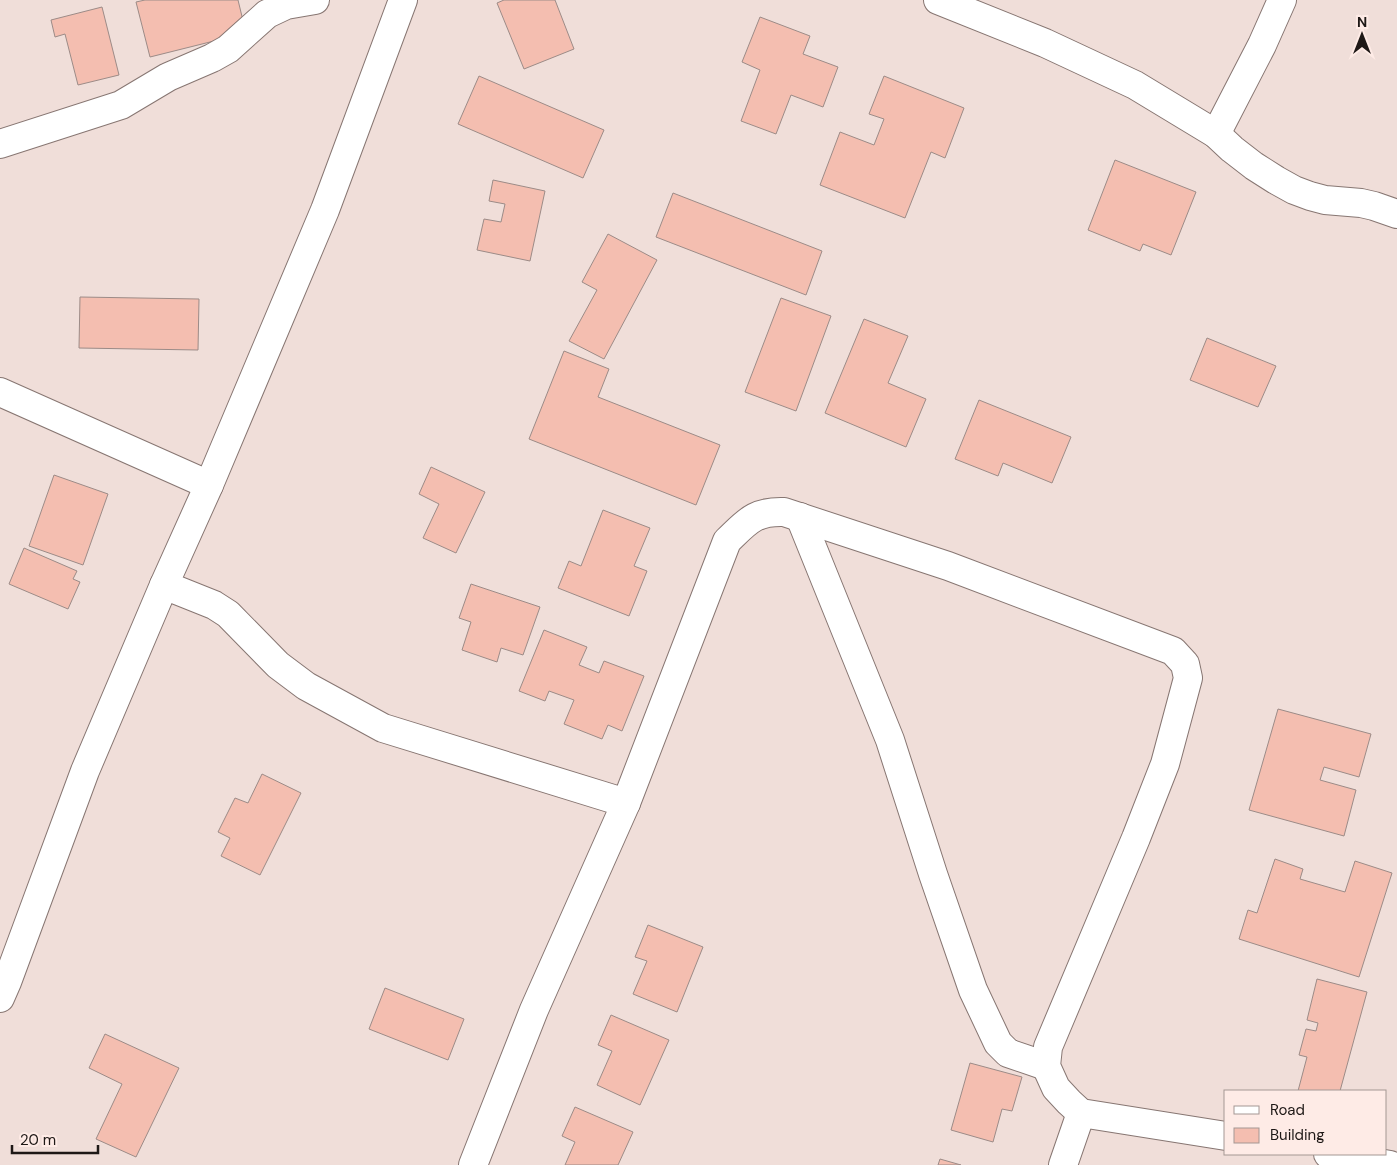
<svg xmlns="http://www.w3.org/2000/svg" width="1397" height="1165" font-family="'DM Sans',sans-serif">
<style>
.building{fill:#f4beb0;stroke:#9c8b87}
.lines{fill:none;stroke-linecap:round;stroke-linejoin:round}
.street-casing{stroke:#877672;stroke-width:30}
.street{stroke:#fff;stroke-width:28}
</style>
<rect width="100%" height="100%" fill="#f0ded9"/>
<g class="building">
<polygon points="145,0 238,0 246,33 150,57 136,2"/>
<polygon points="504,0 555,0 574,49 524,69 497,3"/>
<polygon points="102,7 119,75 78,85 65,34 55,37 51,20"/>
<polygon points="760,17 810,36 803,54 838,67 823,107 791,95 776,134 741,121 760,70 742,62"/>
<polygon points="479,76 604,130 583,178 458,124"/>
<polygon points="884,76 964,108 945,158 931,152 905,218 820,185 840,132 874,145 884,119 869,114"/>
<polygon points="1115,160 1196,192 1171,255 1143,244 1140,251 1088,230"/>
<polygon points="493,180 545,191 530,261 477,250 484,219 501,222 505,204 489,201"/>
<polygon points="673,193 822,251 806,295 656,237"/>
<polygon points="608,234 657,260 604,359 569,341 597,290 582,282"/>
<polygon points="80,297 199,299 198,350 79,348"/>
<polygon points="781,298 831,316 796,411 745,392"/>
<polygon points="864,319 908,336 888,383 926,399 906,447 825,413"/>
<polygon points="1207,338 1276,366 1258,407 1190,380"/>
<polygon points="564,351 609,369 598,397 720,445 696,505 529,439"/>
<polygon points="979,400 1071,437 1052,483 1003,463 998,476 955,459"/>
<polygon points="431,467 485,492 456,553 423,538 439,504 419,494"/>
<polygon points="54,475 108,494 83,565 29,546"/>
<polygon points="603,510 650,528 634,566 647,571 629,616 558,588 569,561 581,566"/>
<polygon points="24,548 77,571 73,579 80,582 68,609 9,584"/>
<polygon points="471,584 540,607 523,655 501,648 497,662 462,650 471,622 459,618"/>
<polygon points="544,630 587,647 579,665 599,673 604,661 644,676 622,731 608,725 602,739 564,724 574,700 549,691 545,701 519,691"/>
<polygon points="1278,709 1371,734 1359,777 1324,767 1320,780 1356,790 1344,836 1249,810"/>
<polygon points="262,774 301,793 260,875 221,856 230,838 218,832 235,798 248,803"/>
<polygon points="1275,859 1303,869 1300,879 1345,892 1355,861 1392,873 1359,977 1239,939 1248,910 1257,913"/>
<polygon points="648,925 703,947 677,1012 633,994 647,961 635,957"/>
<polygon points="1317,979 1367,992 1340,1091 1298,1091 1307,1057 1299,1055 1306,1029 1316,1031 1318,1023 1307,1020"/>
<polygon points="385,988 464,1019 448,1060 369,1029"/>
<polygon points="611,1015 669,1040 640,1105 597,1085 612,1051 598,1045"/>
<polygon points="105,1034 179,1068 136,1157 96,1139 122,1084 89,1068"/>
<polygon points="970,1063 1022,1077 1012,1111 1002,1109 993,1142 951,1130"/>
<polygon points="575,1107 633,1132 618,1165 565,1165 575,1142 562,1136"/>
<polygon points="940,1159 961,1165 938,1165"/>
</g>
<g class="lines">
<defs>
<g id="street">
<polyline points="938,0 1045,43 1135,85 1216,134 1232,149 1254,166 1276,180 1294,190 1310,196 1325,200 1361,203 1374,206 1397,214"/>
<polyline points="1216,134 1262,45 1282,0"/>
<polyline points="0,144 121,105 168,77 212,58 228,49 267,14 286,5 315,0"/>
<polyline points="0,392 209,485"/>
<polyline points="800,517 890,740 933,874 973,990 998,1043 1008,1053 1046,1066"/>
<polyline points="164,585 214,605 228,614 278,665 306,686 383,728 626,803"/>
<polyline points="0,998 7,982 85,771 164,585 209,485 325,210 403,0"/>
<polyline points="1328,1154 1390,1165"/>
<path d="M473,1165L534,1010L626,803L727,541C747,522 754,511 784,512L948,566L1173,651L1185,664L1188,678L1165,764L1136,838L1048,1047L1046,1066L1056,1088L1069,1102L1081,1113L1226,1136"/>
<polyline points="1063,1165 1081,1113"/>
</g>
</defs>
<use href="#street" class="street-casing"/>
<use href="#street" class="street"/>
</g>
<rect x="1224" y="1090" width="162" height="65" fill="#feebe6" stroke="#a49793"/>
<rect x="1234" y="1106" width="25" height="8" fill="#ffffff" stroke="#a49793"/>
<text x="1270" y="1115" font-size="15" fill="#1e1816">Road</text>
<rect x="1234" y="1128" width="25" height="15" fill="#f4beb0" stroke="#a49793"/>
<text x="1270" y="1140" font-size="15" fill="#1e1816">Building</text>
<g transform="translate(1362 35)" stroke="#feebe6" stroke-width="4" paint-order="stroke">
<path d="M0-4L9 19L0 12L-9 19Z" fill="#1e1816"/>
<text y="-8" font-size="14" font-weight="bold" text-anchor="middle" fill="#1e1816">N</text>
</g>
<path d="M12 1145v8h86v-8" fill="none" stroke="#1e1816" stroke-width="2.5"/>
<text x="20" y="1145" font-size="15" fill="#1e1816" stroke="#feebe6" stroke-width="4" paint-order="stroke">20 m</text>
</svg>
